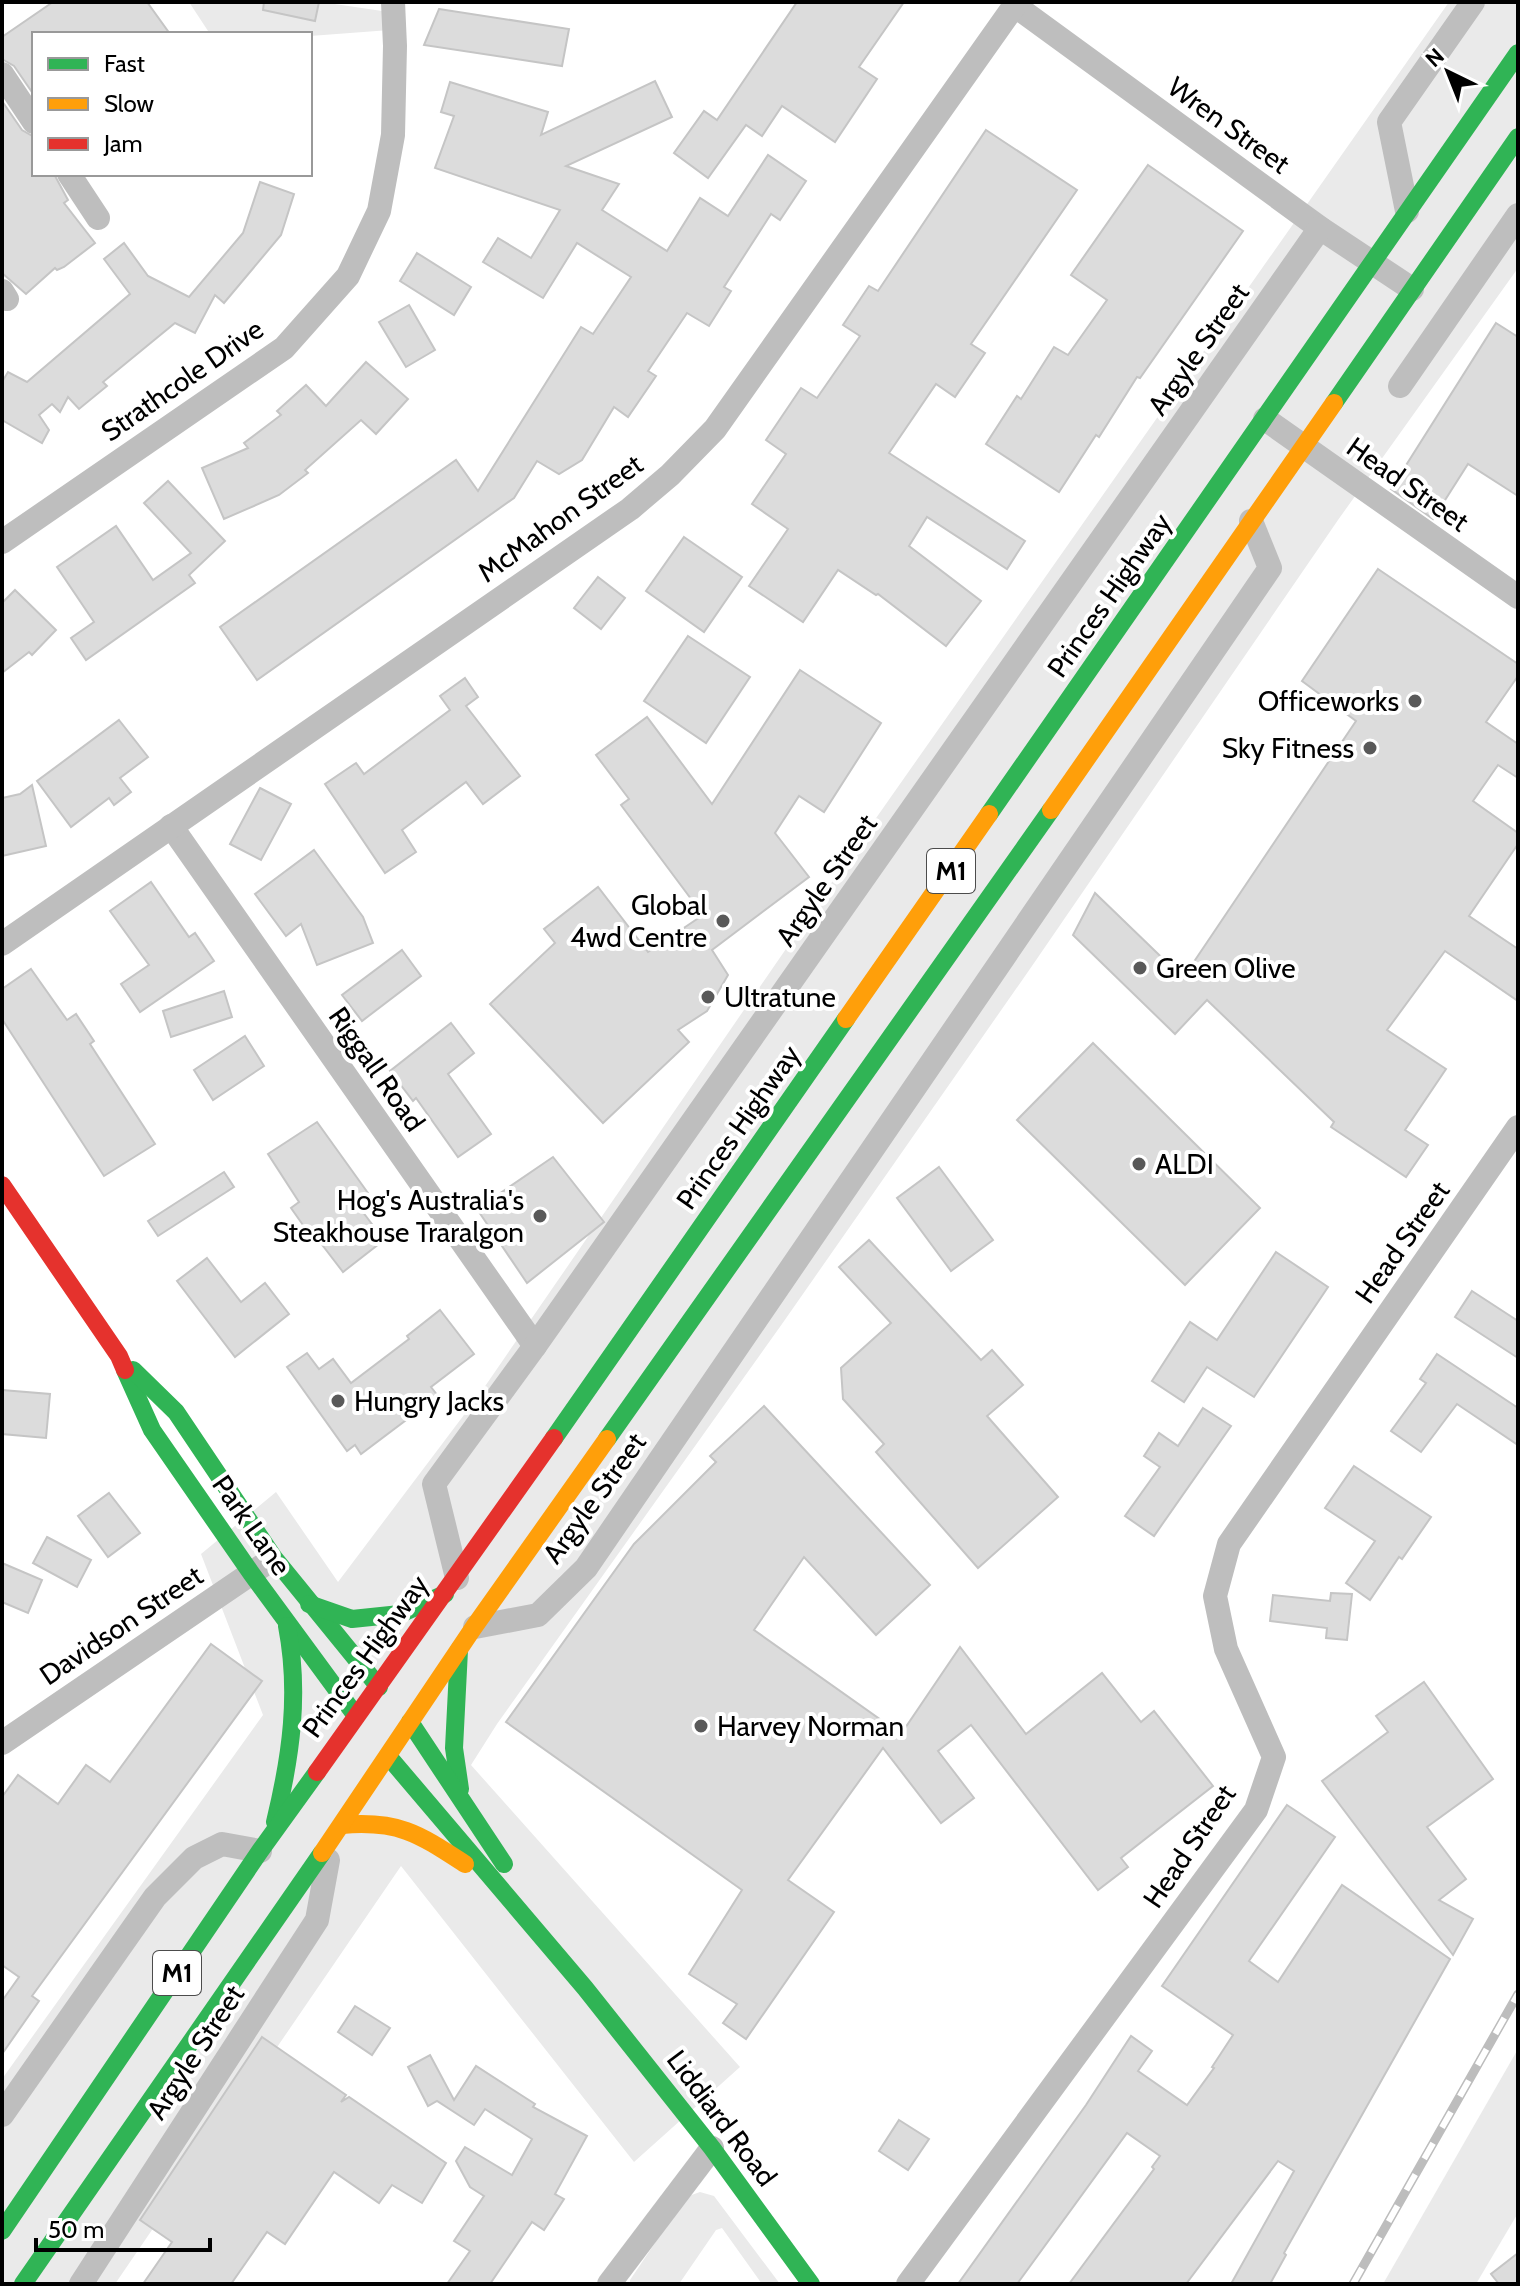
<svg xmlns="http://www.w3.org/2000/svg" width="1520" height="2286" font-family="Cabin,sans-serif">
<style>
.green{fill:#eaeaea}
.building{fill:#dcdcdc;stroke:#c5c5c5;stroke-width:2}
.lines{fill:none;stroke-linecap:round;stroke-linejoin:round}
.street{stroke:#bebebe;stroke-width:24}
.fast{stroke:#30b455;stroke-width:18}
.slow{stroke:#ff9f0a;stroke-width:18}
.jam{stroke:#e5322d;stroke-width:18}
.rail-casing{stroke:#bdbdbd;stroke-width:9}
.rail{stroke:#fff;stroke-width:6;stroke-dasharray:18;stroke-linecap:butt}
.poi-dot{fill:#595959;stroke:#fff;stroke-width:3}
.labels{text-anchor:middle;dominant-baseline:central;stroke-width:8;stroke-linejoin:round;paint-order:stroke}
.shield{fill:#fff;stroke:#4c4c4c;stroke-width:2}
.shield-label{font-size:26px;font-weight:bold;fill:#000}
.street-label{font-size:28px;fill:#000;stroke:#fff}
.poi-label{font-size:28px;fill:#000;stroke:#fff;text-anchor:start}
</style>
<rect width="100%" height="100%" fill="#fff"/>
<g class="green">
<polygon points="189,2 321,2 389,12 390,30 310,36 310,34 210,34"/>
<polygon points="1449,2 1518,2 1518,268 1338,520 1032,966 782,1324 497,1724 471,1765 740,2067 634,2162 401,1866 115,2284 2,2284 2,2079 263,1715 201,1554 276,1492 338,1582 479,1395 874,821"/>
<polygon points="1518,2049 1518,2213 1476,2284 1383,2284"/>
<polygon points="700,2192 714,2196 780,2284 762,2284 722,2228 716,2230 679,2284 630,2284 630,2280 686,2197"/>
</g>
<g class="building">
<polygon points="53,2 147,2 170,34 34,34 34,95 14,66 2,59 2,37"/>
<polygon points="264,2 319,2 315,21 263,10"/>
<polygon points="797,2 904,2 859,67 877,79 835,142 782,106 762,136 746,125 708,178 674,153 704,111 717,120"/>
<polygon points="439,9 569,29 562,66 424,45"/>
<polygon points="655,81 672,117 566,166 619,184 602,210 667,251 700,198 728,216 768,155 806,181 780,220 771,214 724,287 731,291 709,326 687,313 648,371 656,376 628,417 614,407 582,460 559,474 537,461 514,498 257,680 220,627 456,460 478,491 581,327 593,334 631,277 577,243 543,298 483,262 498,238 531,258 560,210 435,168 454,116 441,112 450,82 548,112 541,135"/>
<polygon points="2,101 22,130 34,137 34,174 54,174 68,200 64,203 95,243 64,267 57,270 55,268 26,294 2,273"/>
<polygon points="986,130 1077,190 971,344 985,353 955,397 936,384 889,453 1025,541 1007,569 927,517 909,546 981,601 946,646 878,594 876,595 838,570 803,622 749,586 788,529 752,504 786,454 766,440 801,388 817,398 860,336 843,325 869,286 878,291"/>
<polygon points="1148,165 1243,231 1140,378 1137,377 1099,437 1096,435 1059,492 986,444 1017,396 1021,399 1054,347 1068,355 1107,300 1071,275"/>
<polygon points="260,182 294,194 281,235 224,303 215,295 195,333 175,323 103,382 107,386 79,409 68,397 60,412 52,404 39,415 49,430 42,443 2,420 2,382 8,372 27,382 130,294 104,259 124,243 148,276 189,297 243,233"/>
<polygon points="417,253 471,287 454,315 400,281"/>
<polygon points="409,305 435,350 406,367 379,322"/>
<polygon points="1496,323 1518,337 1518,496 1468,464 1433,519 1391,489"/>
<polygon points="366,362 408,399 376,434 361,420 305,470 308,473 279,495 224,519 202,468 248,448 244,443 281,415 277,411 306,385 326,406"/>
<polygon points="168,481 225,541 189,575 195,583 86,660 71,638 94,622 57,567 116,526 153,580 191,553 144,503"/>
<polygon points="684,537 742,577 704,632 646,591"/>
<polygon points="1378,569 1518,664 1518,676 1486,722 1518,744 1518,778 1498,765 1473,801 1518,833 1518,844 1469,916 1518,949 1518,1001 1445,951 1387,1030 1446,1069 1405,1130 1428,1145 1406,1177 1331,1127 1334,1122 1207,1000 1175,1034 1073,935 1095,893 1183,978 1356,721 1302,681"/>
<polygon points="598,577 625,598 601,629 574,608"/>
<polygon points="15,590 56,630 32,655 29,652 2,673 2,603"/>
<polygon points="688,636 750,677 706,743 644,701"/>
<polygon points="800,670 881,723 824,812 799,796 775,833 809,877 712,950 728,975 707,1011 678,1030 689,1042 603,1123 490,1004 555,943 544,929 598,887 648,952 703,915 621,805 629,799 596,755 647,717 712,804"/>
<polygon points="465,678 478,697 466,706 520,776 483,804 466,782 402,830 416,852 385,873 325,784 356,763 364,774 450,710 440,696"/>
<polygon points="119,720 148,757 120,778 131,792 114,805 109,798 71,827 37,781"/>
<polygon points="32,785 46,846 2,856 2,798 20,794"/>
<polygon points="260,788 291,804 261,860 230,844"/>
<polygon points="314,850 363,917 373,943 317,965 301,924 286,936 255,894"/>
<polygon points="151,882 189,937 195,933 214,961 140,1012 121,984 149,965 110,911"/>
<polygon points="402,950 421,976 362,1021 342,995"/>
<polygon points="31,969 67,1020 76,1014 94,1041 90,1044 155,1144 104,1176 2,1019 2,989"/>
<polygon points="224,991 232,1017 171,1037 163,1011"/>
<polygon points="451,1023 474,1053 448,1074 491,1134 458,1157 416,1098 413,1101 390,1071"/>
<polygon points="245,1036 264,1066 213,1100 194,1070"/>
<polygon points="1093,1043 1260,1208 1185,1285 1017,1120"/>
<polygon points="317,1122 368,1193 356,1203 384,1240 343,1272 313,1233 310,1235 291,1208 299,1202 268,1154"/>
<polygon points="553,1157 604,1222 527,1283 477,1209"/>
<polygon points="939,1167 993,1240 951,1271 897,1198"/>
<polygon points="224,1172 234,1187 158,1236 148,1221"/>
<polygon points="869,1240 981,1360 992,1350 1023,1385 987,1416 1058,1497 978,1568 876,1452 884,1444 843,1399 841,1368 891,1323 839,1267"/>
<polygon points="1276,1252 1328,1287 1254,1397 1207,1367 1184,1402 1152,1381 1190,1322 1217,1340"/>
<polygon points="207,1258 241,1302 265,1283 289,1314 235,1357 177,1281"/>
<polygon points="1472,1291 1518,1321 1518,1358 1455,1317"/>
<polygon points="440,1310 474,1354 431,1387 438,1396 361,1454 355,1445 347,1451 287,1367 307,1353 319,1369 333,1359 351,1383 409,1339 407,1336"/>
<polygon points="1437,1354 1518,1408 1518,1445 1457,1404 1421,1452 1391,1431 1426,1383 1420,1379"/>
<polygon points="2,1390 50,1394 46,1438 2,1434"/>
<polygon points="764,1406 930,1585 876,1635 804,1557 754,1630 901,1734 960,1647 1026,1734 1102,1673 1141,1722 1154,1711 1213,1786 1121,1858 1128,1867 1098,1890 971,1725 938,1751 974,1798 941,1823 883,1748 788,1880 834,1912 746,2039 723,2023 737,2004 689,1974 742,1890 506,1722 634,1544 716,1462 710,1456"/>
<polygon points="1203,1408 1231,1426 1154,1536 1125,1516 1160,1467 1144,1456 1159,1433 1178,1446"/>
<polygon points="1354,1466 1431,1517 1402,1559 1399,1557 1370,1600 1346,1583 1375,1541 1325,1508"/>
<polygon points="109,1493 140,1533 108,1557 78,1516"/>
<polygon points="47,1537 91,1560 77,1587 33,1563"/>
<polygon points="2,1563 42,1580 28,1613 2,1602"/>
<polygon points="1331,1593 1352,1594 1347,1640 1326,1638 1327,1628 1270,1621 1273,1595 1330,1601"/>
<polygon points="211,1644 262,1681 32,1996 39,2001 2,2054 2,2001 19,1977 2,1965 2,1797 18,1775 58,1804 86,1765 110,1782"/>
<polygon points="1424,1682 1493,1779 1427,1827 1466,1879 1439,1900 1473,1919 1453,1955 1322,1781 1388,1732 1376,1716"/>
<polygon points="1287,1805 1335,1837 1249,1961 1278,1982 1342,1885 1450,1959 1284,2253 1286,2255 1270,2284 1231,2284 1294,2171 1278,2161 1186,2284 1069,2284 1154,2169 1152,2167 1160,2156 1127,2133 1017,2284 958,2284 1086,2105 1131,2036 1152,2051 1138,2071 1187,2105 1214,2068 1212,2067 1233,2035 1162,1986"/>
<polygon points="355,2006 390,2028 372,2055 338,2032"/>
<polygon points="262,2037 346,2095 341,2102 349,2097 446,2163 422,2203 392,2185 379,2203 334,2172 285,2244 267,2232 231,2284 143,2284 172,2242 140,2220"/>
<polygon points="430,2055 454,2100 476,2066 535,2104 533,2107 587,2136 555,2194 564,2199 544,2230 532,2222 490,2284 447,2284 470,2251 454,2241 484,2196 470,2187 456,2161 465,2147 512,2175 532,2139 485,2109 474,2125 437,2101 428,2106 408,2067"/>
<polygon points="899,2120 929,2139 908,2170 879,2151"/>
<polygon points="1518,2253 1518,2284 1499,2284 1491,2274"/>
</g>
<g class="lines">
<g class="street">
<polyline points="1014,5 1320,228 1412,289"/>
<polyline points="2,74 34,122"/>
<polyline points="69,174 98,218"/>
<polyline points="1407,211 1389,122 1473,2"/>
<polyline points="2,291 7,299"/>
<polyline points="1400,386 1518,215"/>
<polyline points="1265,419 1518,597"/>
<polyline points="2,542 284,348 348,276 379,211 393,135 395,46 393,2"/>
<polyline points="171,826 535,1346"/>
<polyline points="2,944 630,509 670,475 715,429 1017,2"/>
<polyline points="457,1578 434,1484 535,1346 1320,228"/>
<polyline points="475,1627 538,1615 586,1568 1270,568 1251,521"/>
<polyline points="2,1743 265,1564"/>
<polyline points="2,2115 155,1897 194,1858 222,1844 260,1851"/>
<polyline points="81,2284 317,1920 328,1860"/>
<polyline points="609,2284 712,2148"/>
<polyline points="908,2284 1256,1810 1274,1757 1226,1649 1215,1596 1229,1544 1518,1127"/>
</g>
<g class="fast">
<polyline points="1334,403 1518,137"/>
<polyline points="989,814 1518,53"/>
<polyline points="125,1370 152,1430 251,1573 356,1716"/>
<polyline points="133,1370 176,1412 274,1558 379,1687"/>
<polyline points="554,1438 846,1019"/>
<polyline points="607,1439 1051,810"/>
<polyline points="309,1604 352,1619 400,1614 445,1594"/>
<polyline points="459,1650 454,1748 460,1789"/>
<polyline points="410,1722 504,1864"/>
<polyline points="388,1756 585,1988 712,2148 811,2284"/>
<path d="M275,1822C291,1756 300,1693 287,1626"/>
<polyline points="2,2231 260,1851 317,1772"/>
<polyline points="23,2284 322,1853"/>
</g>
<g class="slow">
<polyline points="1051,810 1334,403"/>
<polyline points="846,1019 989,814"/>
<path d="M342,1825C399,1820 419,1834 465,1864"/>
<polyline points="322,1853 474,1627 607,1439"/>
</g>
<g class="jam">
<polyline points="2,1185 119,1356 125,1370"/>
<polyline points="317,1772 554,1438"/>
</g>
<defs>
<polyline id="rail" points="1353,2284 1518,1994"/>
</defs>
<use href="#rail" class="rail-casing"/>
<use href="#rail" class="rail"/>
</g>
<g class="poi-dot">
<circle cx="1415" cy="701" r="8"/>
<circle cx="1370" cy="748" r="8"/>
<circle cx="723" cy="921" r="8"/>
<circle cx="1140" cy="968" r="8"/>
<circle cx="708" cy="997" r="8"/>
<circle cx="1139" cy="1164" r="8"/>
<circle cx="540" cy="1216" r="8"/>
<circle cx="338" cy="1401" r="8"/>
<circle cx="701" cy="1726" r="8"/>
</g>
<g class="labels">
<g class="shield">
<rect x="927" y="849" width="48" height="44" rx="6"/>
<rect x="153" y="1951" width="48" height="44" rx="6"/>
</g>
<g class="shield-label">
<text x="951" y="871">M1</text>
<text x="177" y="1973">M1</text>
</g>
<g class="street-label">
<text transform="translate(1229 125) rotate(36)">Wren Street</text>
<text transform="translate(1198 349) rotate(-55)">Argyle Street</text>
<text transform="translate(182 380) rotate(-35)">Strathcole Drive</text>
<text transform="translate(1408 484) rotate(35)">Head Street</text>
<text transform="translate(560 518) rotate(-36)">McMahon Street</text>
<text transform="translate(1109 595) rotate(-55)">Princes Highway</text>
<text transform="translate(826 880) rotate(-55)">Argyle Street</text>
<text transform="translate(377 1069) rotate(55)">Riggall Road</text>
<text transform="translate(738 1127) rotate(-55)">Princes Highway</text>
<text transform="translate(1402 1242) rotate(-55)">Head Street</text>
<text transform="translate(594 1498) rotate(-54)">Argyle Street</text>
<text transform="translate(252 1525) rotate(55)">Park Lane</text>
<text transform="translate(121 1625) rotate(-34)">Davidson Street</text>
<text transform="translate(365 1656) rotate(-54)">Princes Highway</text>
<text transform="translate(1189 1846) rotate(-56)">Head Street</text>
<text transform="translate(195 2052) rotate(-57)">Argyle Street</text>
<text transform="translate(722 2118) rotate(53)">Liddiard Road</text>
</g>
<g class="poi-label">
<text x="1399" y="701" text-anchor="end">Officeworks</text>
<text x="1354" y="748" text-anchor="end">Sky Fitness</text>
<text x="707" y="905" text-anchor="end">Global<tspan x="707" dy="32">4wd Centre</tspan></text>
<text x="1156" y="968">Green Olive</text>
<text x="724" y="997">Ultratune</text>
<text x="1155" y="1164">ALDI</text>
<text x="524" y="1200" text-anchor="end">Hog's Australia's<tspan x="524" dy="32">Steakhouse Traralgon</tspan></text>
<text x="354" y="1401">Hungry Jacks</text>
<text x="717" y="1726">Harvey Norman</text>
</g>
</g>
<rect width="1520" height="2286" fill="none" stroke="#000000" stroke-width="8"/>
<rect x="32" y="32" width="280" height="144" fill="#ffffff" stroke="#999999" stroke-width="2"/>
<rect x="48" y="58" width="40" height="12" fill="#30b455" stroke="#999999" stroke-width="2"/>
<text x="104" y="72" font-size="24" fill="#000000">Fast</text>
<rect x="48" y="98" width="40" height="12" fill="#ff9f0a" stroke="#999999" stroke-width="2"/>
<text x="104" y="112" font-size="24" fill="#000000">Slow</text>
<rect x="48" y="138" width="40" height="12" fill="#e5322d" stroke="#999999" stroke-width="2"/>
<text x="104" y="152" font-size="24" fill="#000000">Jam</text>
<g transform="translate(1448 72) rotate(317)" stroke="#ffffff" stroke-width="6" paint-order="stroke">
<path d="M0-6L14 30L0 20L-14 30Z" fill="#000000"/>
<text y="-12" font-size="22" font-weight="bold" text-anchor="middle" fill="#000000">N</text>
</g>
<path d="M36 2238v12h174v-12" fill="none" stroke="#000000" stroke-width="4"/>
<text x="48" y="2238" font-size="24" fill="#000000" stroke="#ffffff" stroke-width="6" paint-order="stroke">50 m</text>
</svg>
